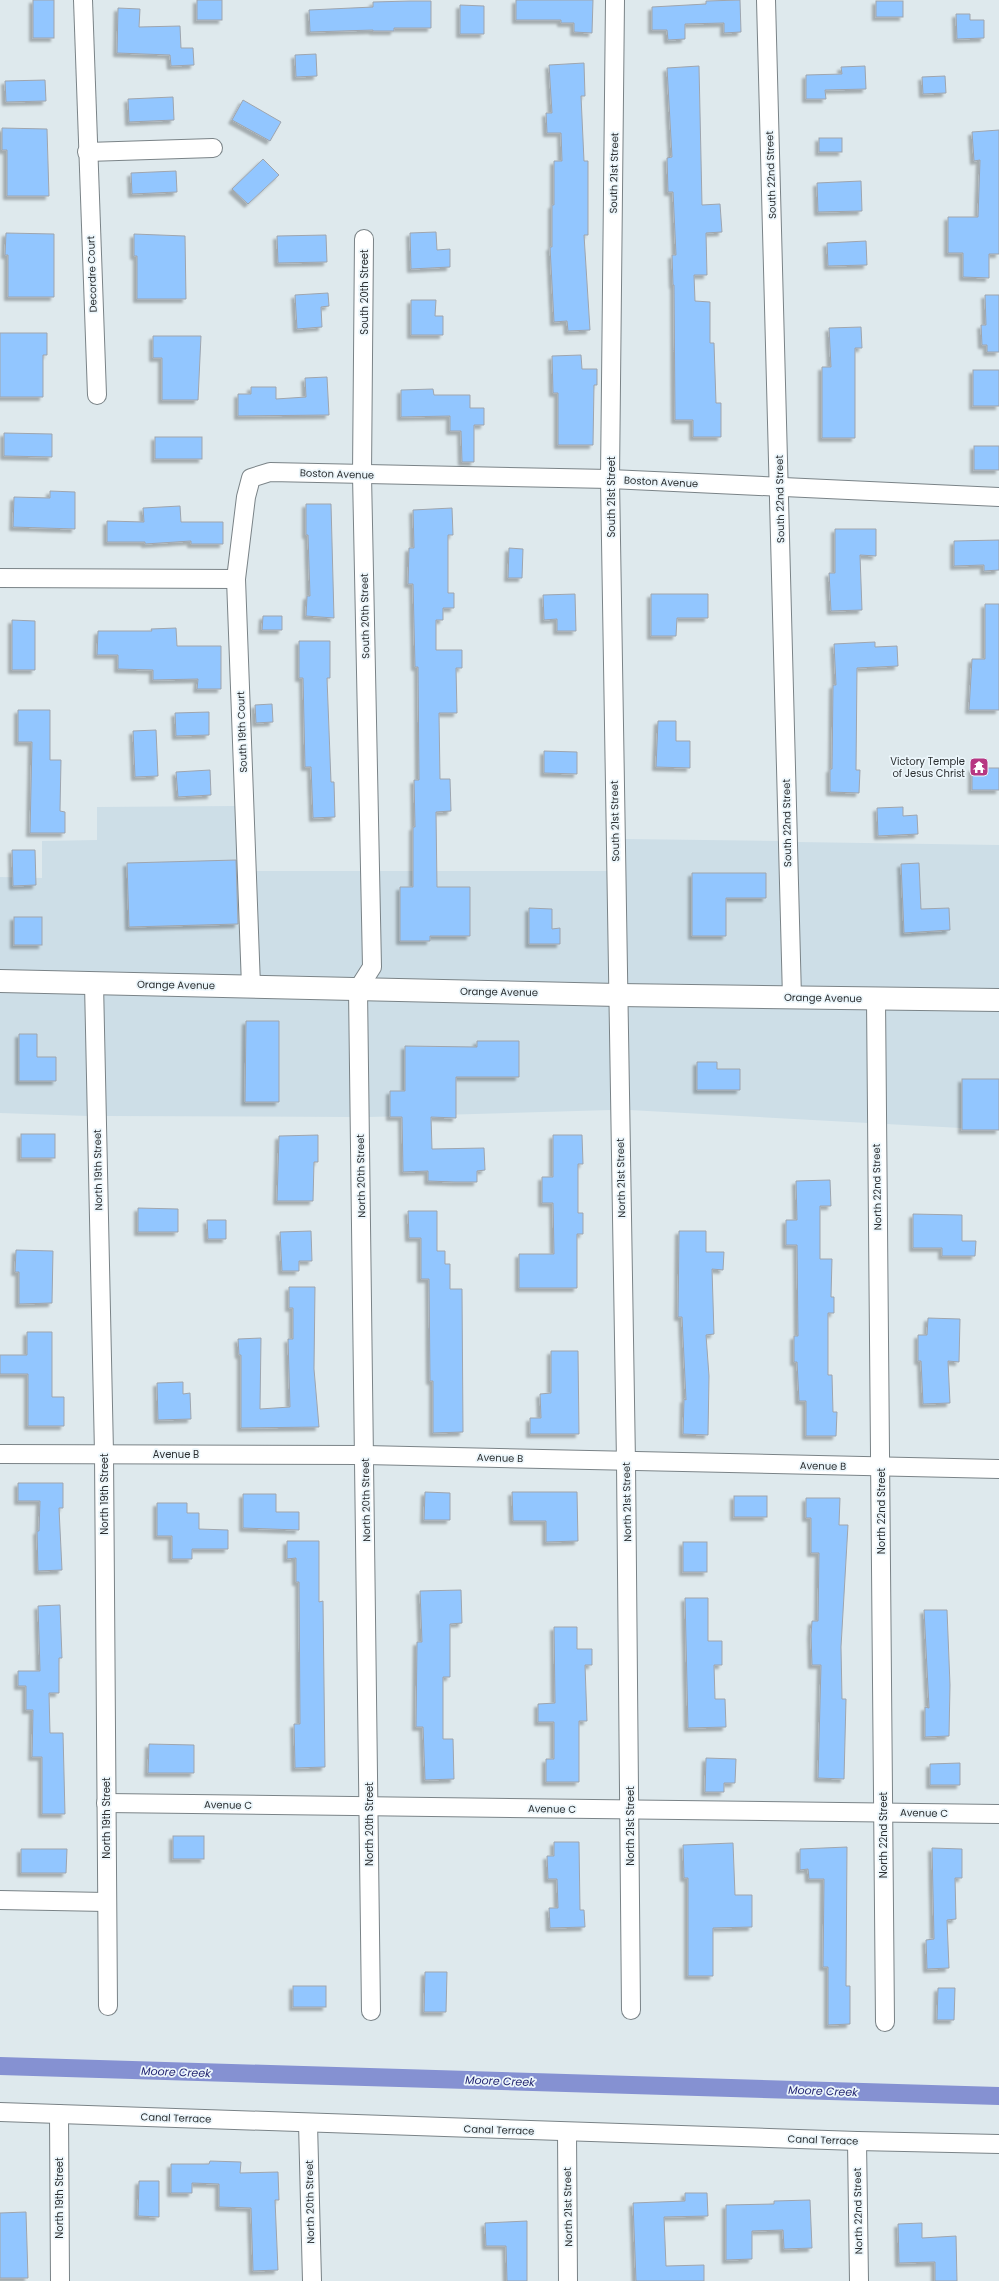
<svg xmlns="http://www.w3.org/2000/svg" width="999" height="2281" font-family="Poppins,sans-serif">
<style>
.built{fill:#cddee7}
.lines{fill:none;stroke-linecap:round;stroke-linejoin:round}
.canal{stroke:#8591d2;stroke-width:18}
.building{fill:#92c6ff;stroke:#9fa5ad;filter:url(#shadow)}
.minor-casing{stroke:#7a8387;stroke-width:20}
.secondary-casing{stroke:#7a8387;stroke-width:24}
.minor{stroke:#fff;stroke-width:18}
.secondary{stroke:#fff;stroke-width:22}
.labels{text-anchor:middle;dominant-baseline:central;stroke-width:3.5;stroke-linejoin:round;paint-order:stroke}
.street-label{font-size:10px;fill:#2a2e30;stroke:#ecf6fb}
.poi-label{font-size:10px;fill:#2a2e30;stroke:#ecf6fb;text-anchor:end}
.water-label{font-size:11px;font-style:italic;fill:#252773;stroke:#ecf6fb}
</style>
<defs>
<filter id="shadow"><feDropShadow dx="-3.5" dy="3.5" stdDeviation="1" flood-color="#0004"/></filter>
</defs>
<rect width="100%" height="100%" fill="#dee9ed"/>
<g class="built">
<polygon points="236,806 242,976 0,971 0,877 42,878 42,841 97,840 97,807"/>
<polygon points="624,839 779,841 782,988 626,985"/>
<polygon points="797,842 999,845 999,990 800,988"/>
<polygon points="256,871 361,871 363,964 354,979 259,977"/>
<polygon points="378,871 607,871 609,985 375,979 379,973"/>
<polygon points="0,991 85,992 88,1116 0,1113"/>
<polygon points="103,993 350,999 351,1117 105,1116"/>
<polygon points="367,999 609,1005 611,1110 369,1117"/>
<polygon points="627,1005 867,1009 868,1123 629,1110"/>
<polygon points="885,1009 999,1010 999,1130 886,1124"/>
</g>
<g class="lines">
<polyline class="canal" points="0,2066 999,2096"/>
</g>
<g class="building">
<rect x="33" y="0" width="21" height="38"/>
<rect x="197" y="0" width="25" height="20"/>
<polygon points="516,0 593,0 592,33 574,32 574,23 561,23 561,20 516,20"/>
<polygon points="740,0 741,32 724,33 724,23 685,24 685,39 668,40 667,30 652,30 652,7 706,4 706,1"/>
<polygon points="410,1 431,1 431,28 394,28 394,31 373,31 373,30 310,32 309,10 373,7 373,2"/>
<rect x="876" y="1" width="27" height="16"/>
<polygon points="460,5 484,6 484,34 460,34"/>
<polygon points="118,8 140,9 139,27 180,26 181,48 193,48 194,65 171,66 170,55 117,53"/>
<polygon points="956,14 970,14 970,20 984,20 984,38 957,39"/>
<polygon points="316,54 317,76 296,77 295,55"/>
<polygon points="584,63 585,96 581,96 584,161 588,161 588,235 584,235 590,330 568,331 567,321 554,322 550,247 552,247 552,205 554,205 554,161 562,161 561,133 547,133 546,113 552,113 549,65"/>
<polygon points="699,66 702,205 720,204 722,232 706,233 707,275 694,275 695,301 710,302 710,343 714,343 716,403 721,403 721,437 693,437 693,420 675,420 674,285 673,285 672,255 676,255 673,192 668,192 667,158 672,157 667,68"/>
<polygon points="865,66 866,89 825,90 826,99 806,99 806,75 842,74 841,67"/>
<polygon points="945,76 946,93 923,94 922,77"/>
<polygon points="45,80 46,101 6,102 5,81"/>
<polygon points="173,97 174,120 129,122 128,99"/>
<polygon points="243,100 281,122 270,141 232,120"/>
<polygon points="2,128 47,129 49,196 7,196 7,150 2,150"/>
<polygon points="999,130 999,254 989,254 989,278 963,277 963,253 948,253 948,217 978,217 980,160 974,161 972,132"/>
<rect x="819" y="138" width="23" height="14"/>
<polygon points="263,159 279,175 248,204 232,189"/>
<polygon points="176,171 177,192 132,194 131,173"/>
<polygon points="861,181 862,211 818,212 817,183"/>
<polygon points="436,232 437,250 450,249 450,267 411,269 410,233"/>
<polygon points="6,233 54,234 54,297 8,297 8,255 5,255"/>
<polygon points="134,234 185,236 186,299 137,299 137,256 134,256"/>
<polygon points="326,235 327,262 278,263 277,236"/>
<polygon points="866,241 867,265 828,266 827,243"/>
<polygon points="328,293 329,306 321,307 322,327 297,329 295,295"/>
<polygon points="985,295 999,295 999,352 987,352 987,345 982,345 981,325 986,325"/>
<polygon points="411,300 436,300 435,316 443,316 443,335 411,335"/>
<polygon points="861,327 862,348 855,348 855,438 822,438 822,367 831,367 829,328"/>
<polygon points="0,333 47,333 47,355 43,355 43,397 0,397"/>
<polygon points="153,336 201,336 198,400 162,400 162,358 153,358"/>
<polygon points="581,355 582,369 597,369 597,385 594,385 593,445 558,445 558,393 553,393 552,356"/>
<rect x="973" y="370" width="26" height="36"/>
<polygon points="327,377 329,415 238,416 238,394 251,394 251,387 276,387 276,399 306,397 305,378"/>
<polygon points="433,389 434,395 470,395 470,408 484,408 484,425 474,425 474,462 462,462 461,431 450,431 450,416 401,417 401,390"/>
<polygon points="4,433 52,434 52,457 4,456"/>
<rect x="155" y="437" width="47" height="22"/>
<rect x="974" y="446" width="25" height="24"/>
<polygon points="50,491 75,492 75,529 13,527 14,497 50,498"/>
<polygon points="306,504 331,504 334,618 306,616 307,596 310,596 308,535 306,535"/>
<polygon points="180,506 181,522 223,522 223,544 191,544 191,541 145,544 145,542 107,542 107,521 144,522 143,508"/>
<polygon points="452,508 453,535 448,535 448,593 454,593 454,608 443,608 443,620 436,620 436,650 462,650 462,668 456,668 457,713 439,713 440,779 450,779 451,811 436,812 437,887 470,887 470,936 430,936 430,941 400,941 400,887 413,887 413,827 415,827 414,780 419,780 418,667 415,667 413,584 408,584 409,548 414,548 413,510"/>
<polygon points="835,529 876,529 876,556 860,555 862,610 831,611 829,573 835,573"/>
<polygon points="999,540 999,570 984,571 984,565 954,566 954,541"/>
<polygon points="509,548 523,549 522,578 508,578"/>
<polygon points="575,594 576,631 557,631 557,619 544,620 543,595"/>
<polygon points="651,594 708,594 708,618 677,618 676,636 651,636"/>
<polygon points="985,604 999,604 999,710 969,710 972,659 985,659"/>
<polygon points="263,616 282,616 282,630 262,630"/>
<polygon points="12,620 35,621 35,670 12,670"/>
<polygon points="176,628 177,646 221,646 221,689 197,689 198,679 153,680 153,670 118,669 118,655 97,655 98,631 152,631 151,629"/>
<polygon points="299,641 330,641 330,678 327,678 331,782 334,782 335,817 313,818 311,767 305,767 303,678 299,678"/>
<polygon points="875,642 875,647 897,646 898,666 857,668 856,770 860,770 859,793 830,792 830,769 832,769 833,685 836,685 834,644"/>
<polygon points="272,704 273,722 256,723 255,705"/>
<polygon points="18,710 50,710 50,760 61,760 60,811 65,812 65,833 30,833 32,742 18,742"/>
<polygon points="209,712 209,735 176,736 175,713"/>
<polygon points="658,721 676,721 676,741 690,741 690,768 656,767"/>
<polygon points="156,730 158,776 135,777 133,731"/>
<polygon points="544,751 577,752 577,774 544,773"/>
<rect x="972" y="768" width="27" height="22"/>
<polygon points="210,770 211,795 178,797 176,772"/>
<polygon points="903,807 903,816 917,815 918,834 878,836 877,808"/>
<polygon points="12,850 35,850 36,885 13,886"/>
<polygon points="236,860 238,924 129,927 127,863"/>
<polygon points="919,863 921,909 949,908 950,930 904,933 901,864"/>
<polygon points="692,873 766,873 766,898 726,898 726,936 692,936"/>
<polygon points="529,908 552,909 552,929 560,928 560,944 529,944"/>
<rect x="14" y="917" width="28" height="28"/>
<polygon points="246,1021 279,1021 279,1102 245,1102"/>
<polygon points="19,1034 37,1034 37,1057 56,1057 56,1081 19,1081"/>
<polygon points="477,1041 519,1041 519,1077 456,1077 456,1118 431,1117 432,1149 484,1148 485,1170 477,1171 477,1182 455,1182 428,1181 428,1171 403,1172 402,1117 390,1117 390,1091 405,1091 405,1046 477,1047"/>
<polygon points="697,1062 717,1062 717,1069 740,1069 740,1090 697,1090"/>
<rect x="962" y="1079" width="37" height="51"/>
<rect x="21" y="1134" width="34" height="24"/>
<polygon points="318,1135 318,1162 314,1162 313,1201 277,1201 279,1136"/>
<polygon points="553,1135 582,1135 583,1164 578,1164 578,1213 583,1213 583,1234 577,1234 577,1288 519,1288 519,1254 554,1254 553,1203 542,1203 542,1177 553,1177"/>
<polygon points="830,1180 831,1206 820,1206 820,1259 832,1259 831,1297 834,1297 834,1313 828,1313 828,1375 832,1375 833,1412 837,1412 836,1436 806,1436 806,1401 799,1401 797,1362 794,1362 794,1336 798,1336 797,1245 786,1245 786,1220 797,1220 796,1181"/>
<polygon points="138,1208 178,1209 178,1232 138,1232"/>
<polygon points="408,1211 437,1211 437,1251 445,1251 445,1264 450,1264 450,1289 462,1289 463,1432 433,1433 433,1381 430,1381 429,1279 421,1279 421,1238 409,1238"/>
<polygon points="913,1214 962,1215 962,1241 976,1241 975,1256 942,1256 942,1248 913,1248"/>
<polygon points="207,1220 226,1220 226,1239 208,1239"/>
<polygon points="311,1231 312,1261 299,1261 299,1271 282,1271 280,1232"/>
<polygon points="679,1231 706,1231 706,1252 724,1252 723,1270 712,1269 714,1334 706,1335 709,1376 708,1435 683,1434 684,1399 686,1400 682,1317 678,1317"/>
<polygon points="16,1250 53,1251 52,1303 19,1304 19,1272 15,1272"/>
<polygon points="289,1287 315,1287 314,1369 319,1427 241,1428 241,1355 239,1355 238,1339 261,1338 260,1409 290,1407 288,1339 293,1339 293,1308 289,1308"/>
<polygon points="928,1318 960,1319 959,1362 948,1361 950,1403 923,1404 921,1361 918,1361 918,1335 927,1335"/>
<polygon points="27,1332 52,1332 52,1397 64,1397 64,1426 28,1426 28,1374 0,1374 0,1355 27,1355"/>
<polygon points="551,1351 578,1351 579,1434 530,1434 530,1418 541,1418 540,1394 551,1393"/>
<polygon points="183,1382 183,1394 190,1393 191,1419 158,1420 157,1383"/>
<polygon points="18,1483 63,1483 63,1508 59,1508 62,1570 38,1571 37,1531 39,1531 40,1501 18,1501"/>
<polygon points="425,1492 450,1493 450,1520 424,1520"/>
<polygon points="512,1492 577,1492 578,1541 546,1542 546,1521 513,1521"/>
<polygon points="243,1494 276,1494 276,1512 299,1512 299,1530 243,1528"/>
<rect x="734" y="1496" width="33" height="21"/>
<polygon points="806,1498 840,1498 839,1525 848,1525 841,1647 842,1699 846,1699 844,1779 818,1778 821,1665 812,1665 811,1635 812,1621 818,1621 819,1553 811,1553 811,1518 806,1518"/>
<polygon points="157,1503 187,1503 187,1513 199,1513 199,1529 228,1530 228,1549 192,1549 192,1559 172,1559 172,1536 157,1536"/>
<polygon points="287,1541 319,1541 319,1602 323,1601 325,1767 295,1768 294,1724 300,1724 299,1582 296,1582 296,1558 287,1559"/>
<rect x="683" y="1542" width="24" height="30"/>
<polygon points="461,1590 462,1623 450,1624 450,1677 443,1677 443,1739 453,1739 454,1779 425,1780 423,1727 416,1727 417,1642 422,1642 420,1591"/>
<polygon points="685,1598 708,1598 708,1641 722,1641 722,1665 714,1665 715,1699 725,1699 726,1727 688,1728"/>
<polygon points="60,1605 62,1658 59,1658 59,1693 49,1693 50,1733 63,1733 65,1814 42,1814 42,1757 32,1757 33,1710 26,1710 26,1686 18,1686 18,1671 40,1671 38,1606"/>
<polygon points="924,1610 947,1610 950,1685 949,1736 925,1737 925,1707 929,1708"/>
<polygon points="554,1627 577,1627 577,1649 592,1649 592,1665 585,1665 587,1721 579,1721 579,1782 546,1782 546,1759 554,1759 554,1722 538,1722 538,1704 555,1703"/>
<polygon points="149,1744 194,1745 194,1773 148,1773"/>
<polygon points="706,1758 736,1759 735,1783 724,1783 724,1792 705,1792"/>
<polygon points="960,1763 960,1785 930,1785 930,1764"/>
<rect x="173" y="1836" width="31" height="23"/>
<polygon points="554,1842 579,1842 580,1910 584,1910 585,1927 550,1928 549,1908 558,1908 557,1879 548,1879 547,1856 554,1856"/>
<polygon points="733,1843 735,1895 752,1895 752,1927 713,1928 713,1976 688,1976 688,1878 684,1878 683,1845"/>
<polygon points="847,1847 846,1986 850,1986 850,2024 828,2025 828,1967 823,1967 824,1879 809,1879 808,1869 800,1870 800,1849"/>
<polygon points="932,1848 962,1849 962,1878 955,1878 956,1919 947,1920 949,1968 927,1969 926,1940 934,1939"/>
<polygon points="21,1849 67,1849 66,1873 21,1873"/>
<polygon points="425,1972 447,1972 446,2012 424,2012"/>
<rect x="293" y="1986" width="33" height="21"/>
<polygon points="938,1988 955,1988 954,2020 937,2020"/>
<polygon points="210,2161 241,2162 240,2173 278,2172 279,2200 275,2200 278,2270 253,2271 251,2208 219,2207 219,2184 192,2183 192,2193 171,2193 171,2164 209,2164"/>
<polygon points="139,2181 159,2181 159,2217 138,2216"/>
<polygon points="685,2193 707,2193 708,2216 664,2217 666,2266 704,2265 704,2281 636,2281 633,2203 685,2201"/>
<polygon points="810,2200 812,2248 784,2249 783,2230 752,2231 752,2259 726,2260 726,2205 774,2204 774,2201"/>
<polygon points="26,2212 28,2278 0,2278 0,2213"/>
<polygon points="527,2221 527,2281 507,2281 506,2246 486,2246 485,2223"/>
<polygon points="922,2223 922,2238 956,2236 957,2281 935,2281 935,2262 899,2263 898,2224"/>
</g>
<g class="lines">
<defs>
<g id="minor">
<polyline points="83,0 97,395"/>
<polyline points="615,0 610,479 626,1462 631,2010"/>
<polyline points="766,0 792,998"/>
<polyline points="87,152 213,148"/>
<polyline points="364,239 362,475 372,967 358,989 371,2011"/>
<polyline points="0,578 236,579"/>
<polyline points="94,983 104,1453 108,2006"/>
<polyline points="251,986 236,579 246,497 251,478 270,472 610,479 999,497"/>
<polyline points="876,999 885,2022"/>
<polyline points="0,1454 365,1455 999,1469"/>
<polyline points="106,1803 999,1814"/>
<polyline points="0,1900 106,1902"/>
<polyline points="0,2112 857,2141 999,2144"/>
<polyline points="59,2114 60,2281"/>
<polyline points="308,2123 312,2281"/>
<polyline points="567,2132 568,2281"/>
<polyline points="857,2141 859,2281"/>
</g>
<polyline id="secondary" points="0,981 618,995 999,1000"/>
</defs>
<use href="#minor" class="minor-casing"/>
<use href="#secondary" class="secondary-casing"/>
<use href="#minor" class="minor"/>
<use href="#secondary" class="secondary"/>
</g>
<defs>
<symbol id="temple-square" viewBox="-11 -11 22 22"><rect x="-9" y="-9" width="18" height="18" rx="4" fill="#b73782" stroke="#ecf6fb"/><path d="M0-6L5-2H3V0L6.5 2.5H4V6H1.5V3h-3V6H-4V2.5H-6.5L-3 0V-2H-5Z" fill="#fff"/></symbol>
</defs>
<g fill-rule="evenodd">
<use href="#temple-square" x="968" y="756" width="22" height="22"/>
</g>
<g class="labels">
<g class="street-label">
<text transform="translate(614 173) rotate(-89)">South 21st Street</text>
<text transform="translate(771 175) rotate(-92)">South 22nd Street</text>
<text transform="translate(92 274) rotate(-92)">Decordre Court</text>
<text transform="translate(364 292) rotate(-90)">South 20th Street</text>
<text transform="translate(337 474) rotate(2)">Boston Avenue</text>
<text transform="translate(661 482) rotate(3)">Boston Avenue</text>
<text transform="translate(611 497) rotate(-90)">South 21st Street</text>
<text transform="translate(780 499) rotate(-91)">South 22nd Street</text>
<text transform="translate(365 616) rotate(-91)">South 20th Street</text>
<text transform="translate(242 732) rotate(-92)">South 19th Court</text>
<text transform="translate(615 821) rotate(-91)">South 21st Street</text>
<text transform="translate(787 823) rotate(-91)">South 22nd Street</text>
<text transform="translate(176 985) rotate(1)">Orange Avenue</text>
<text transform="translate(499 992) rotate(1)">Orange Avenue</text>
<text transform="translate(823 998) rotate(1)">Orange Avenue</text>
<text transform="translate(98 1170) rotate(-91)">North 19th Street</text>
<text transform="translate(361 1176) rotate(-91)">North 20th Street</text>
<text transform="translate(621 1178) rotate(-91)">North 21st Street</text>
<text transform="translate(877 1187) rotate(-91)">North 22nd Street</text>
<text x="176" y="1454">Avenue B</text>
<text transform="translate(500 1458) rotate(2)">Avenue B</text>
<text transform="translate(823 1466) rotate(1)">Avenue B</text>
<text transform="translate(104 1494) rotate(-90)">North 19th Street</text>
<text transform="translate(366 1500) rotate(-91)">North 20th Street</text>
<text transform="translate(627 1502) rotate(-91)">North 21st Street</text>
<text transform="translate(881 1511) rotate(-90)">North 22nd Street</text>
<text transform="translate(228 1805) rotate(1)">Avenue C</text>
<text transform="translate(552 1809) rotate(1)">Avenue C</text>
<text transform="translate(924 1813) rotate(1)">Avenue C</text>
<text transform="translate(106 1818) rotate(-90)">North 19th Street</text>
<text transform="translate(369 1824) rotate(-90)">North 20th Street</text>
<text transform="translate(630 1826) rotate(-90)">North 21st Street</text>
<text transform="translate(883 1835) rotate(-90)">North 22nd Street</text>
<text transform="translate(176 2118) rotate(2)">Canal Terrace</text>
<text transform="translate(499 2130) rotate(2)">Canal Terrace</text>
<text transform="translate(823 2140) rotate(2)">Canal Terrace</text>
<text transform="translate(59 2198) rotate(-90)">North 19th Street</text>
<text transform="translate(310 2202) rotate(-91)">North 20th Street</text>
<text transform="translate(568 2207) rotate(-91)">North 21st Street</text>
<text transform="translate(858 2211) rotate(-91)">North 22nd Street</text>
</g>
<g class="poi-label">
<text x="965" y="761">Victory Temple<tspan x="965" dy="12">of Jesus Christ</tspan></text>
</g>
<g class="water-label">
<text transform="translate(176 2072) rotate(2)">Moore Creek</text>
<text transform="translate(500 2081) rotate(2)">Moore Creek</text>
<text transform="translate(823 2091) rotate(2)">Moore Creek</text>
</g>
</g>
</svg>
